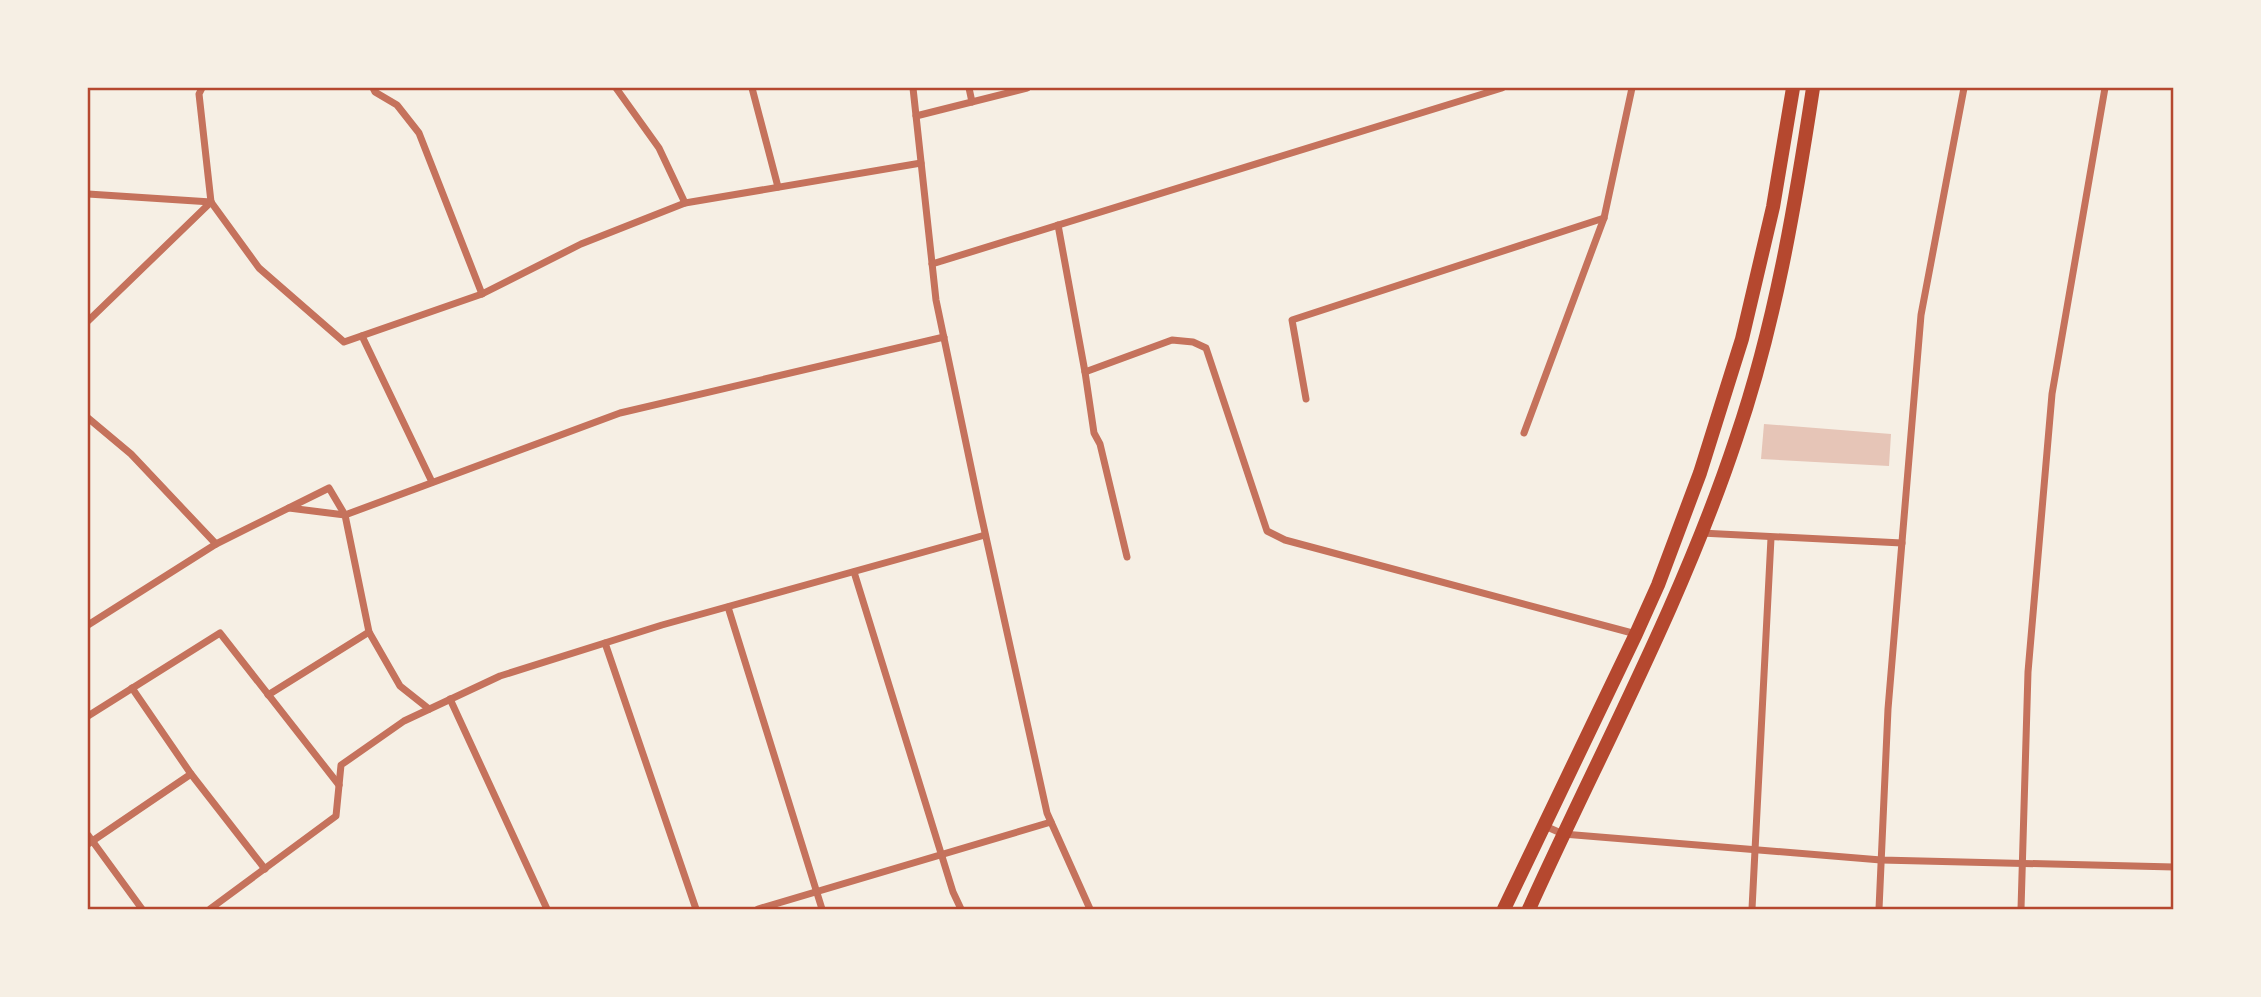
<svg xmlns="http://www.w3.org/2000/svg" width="2261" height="997" font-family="'Noto Sans',sans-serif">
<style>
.building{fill:#e6c5b7}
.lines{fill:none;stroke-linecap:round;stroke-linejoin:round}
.minor{stroke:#c5725c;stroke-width:7}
.trunk{stroke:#b5482f;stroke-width:14}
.neatline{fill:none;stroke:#b5482f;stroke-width:2.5}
</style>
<rect width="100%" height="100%" fill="#f6efe4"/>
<polygon class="building" points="1764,424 1891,434 1889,466 1761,459"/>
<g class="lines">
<g class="minor">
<polyline points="202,88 199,94 211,202 259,268 344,342 482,294 581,244 685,203"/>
<polyline points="373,88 375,92 397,105 419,133 482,294"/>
<polyline points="616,88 659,148 685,203 921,163"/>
<polyline points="752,88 778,187"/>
<polyline points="913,88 936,300 980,510 1047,813 1090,909"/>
<polyline points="969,88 972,102"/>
<polyline points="916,116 1027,88"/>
<polyline points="88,194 211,202"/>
<polyline points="1058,225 1085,372 1094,433 1100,444 1127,557"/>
<polyline points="932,264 1502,88"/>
<polyline points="88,321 211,202"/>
<polyline points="362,336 432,482"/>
<polyline points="1085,372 1172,340 1193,342 1206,348 1267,531 1285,540 1636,634"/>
<polyline points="1306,399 1292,320 1604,218"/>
<polyline points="88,418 131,454 216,544"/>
<polyline points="1524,433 1604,218 1632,88"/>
<polyline points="289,508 345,515 369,632 400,686 429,709"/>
<polyline points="1701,533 1902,543"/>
<polyline points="854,572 953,892 961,909"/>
<polyline points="728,607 822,909"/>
<polyline points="88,625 216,544 329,488 345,515 620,413 944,337"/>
<polyline points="605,643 696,909"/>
<polyline points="132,688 191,774 265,869"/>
<polyline points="268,695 369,632"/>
<polyline points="450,699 547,909"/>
<polyline points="88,716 220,633 339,785"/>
<polyline points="1545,826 1563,834 1881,860 2174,867"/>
<polyline points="88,835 142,909"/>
<polyline points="88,844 191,774"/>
<polyline points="210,909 336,816 341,765 404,721 500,676 662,625 985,535"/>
<polyline points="758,909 1051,822"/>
<polyline points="1752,909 1771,538"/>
<polyline points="1879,909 1888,709 1921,315 1964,88"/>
<polyline points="2021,909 2028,672 2052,394 2105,88"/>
</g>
<g class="trunk">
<polyline points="1504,909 1636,634 1658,585 1700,473 1742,339 1773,207 1793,88"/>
<path d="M1529,909C1599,754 1682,602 1736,439C1775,325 1795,206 1813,88"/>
</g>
</g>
<rect width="2261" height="997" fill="none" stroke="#f6efe4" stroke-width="178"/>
<rect x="89" y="89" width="2083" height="819" class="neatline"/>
</svg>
